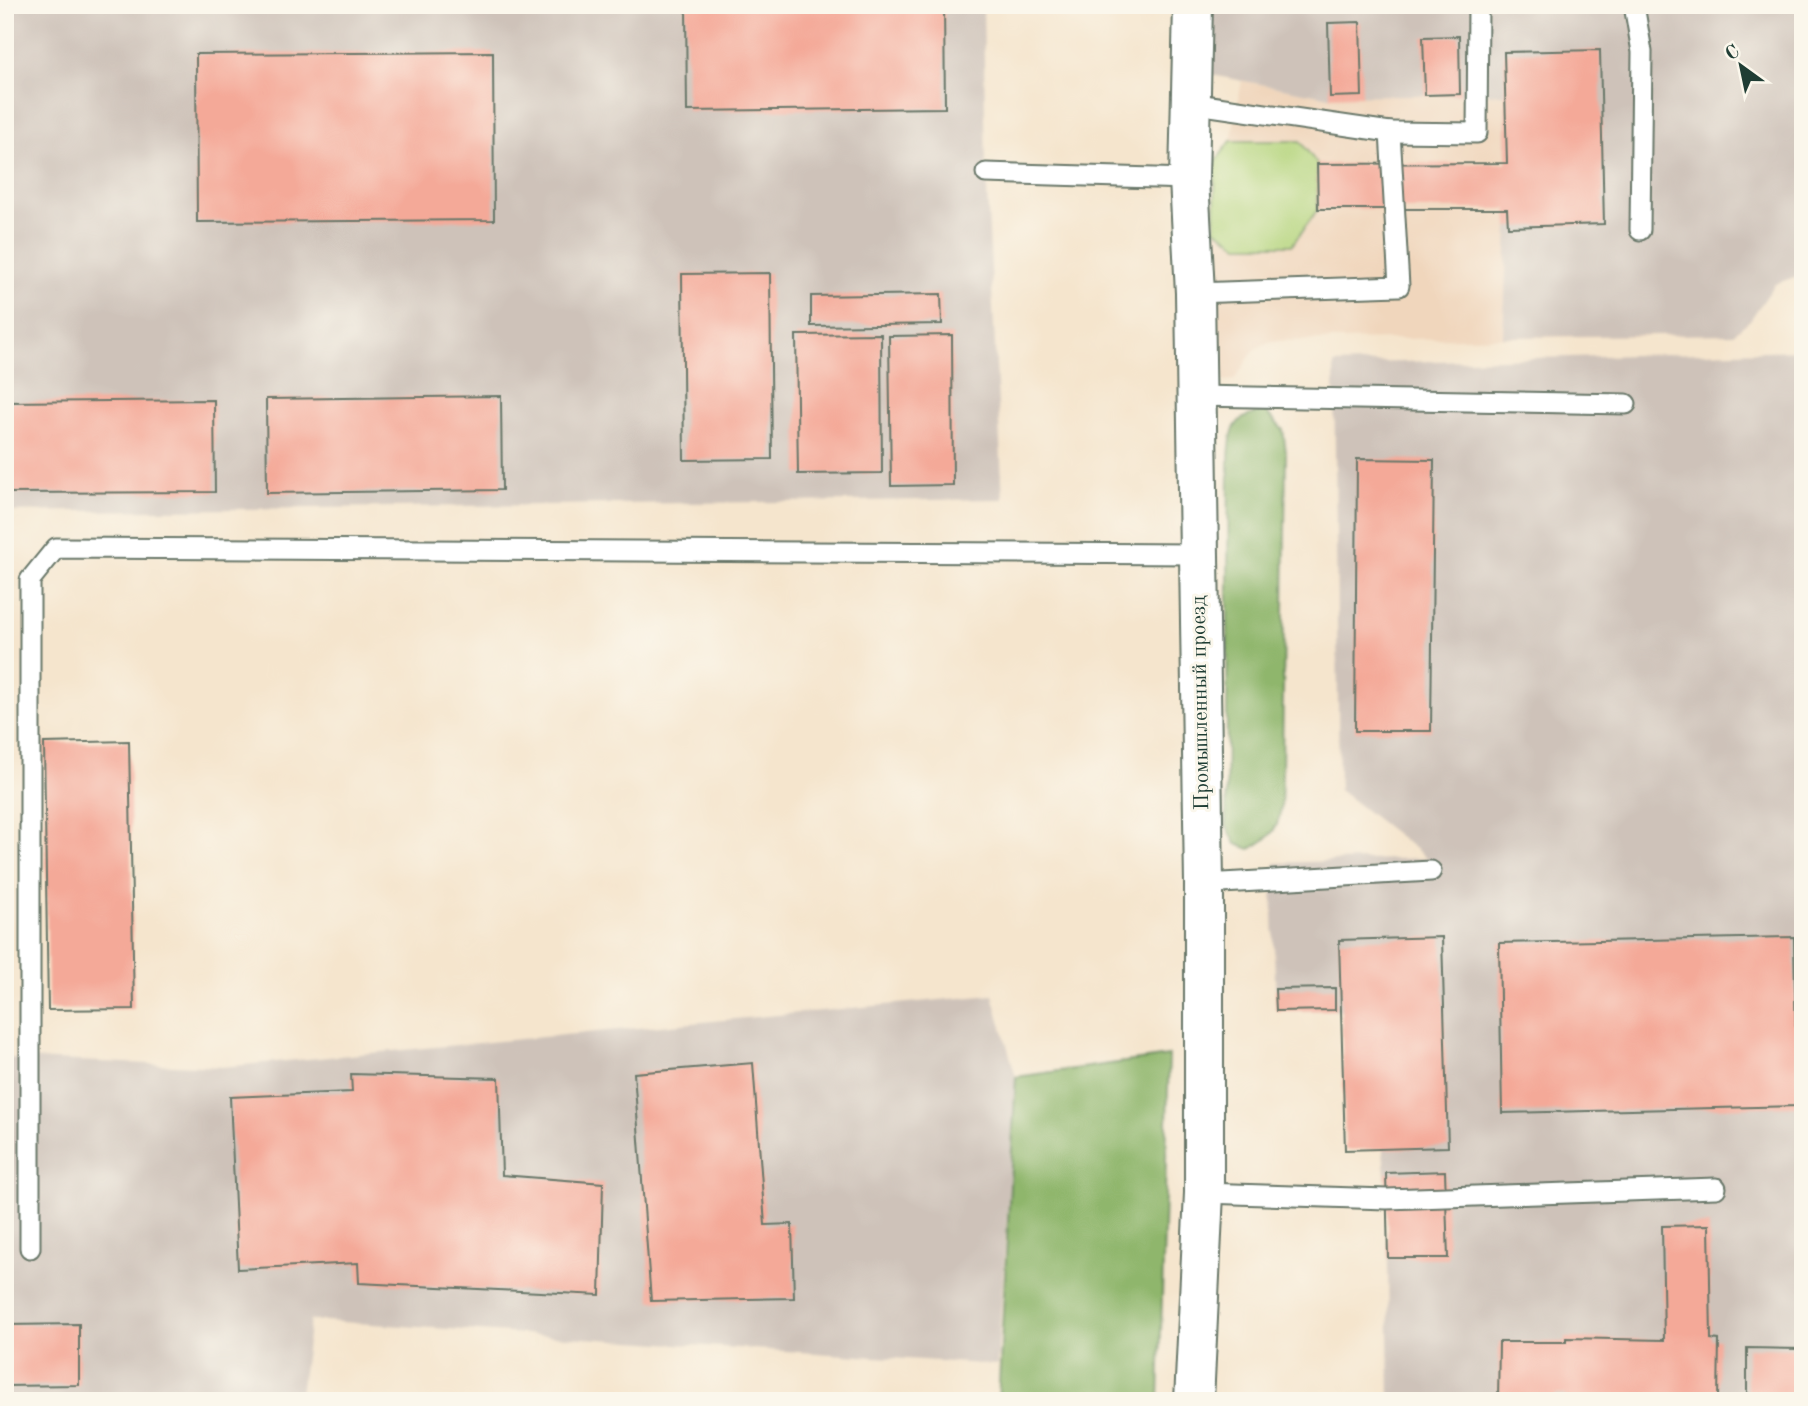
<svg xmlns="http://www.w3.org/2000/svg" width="1808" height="1406" font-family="'Old Standard TT',serif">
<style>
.built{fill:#f0d6bc}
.industrial{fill:#cec2b9}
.green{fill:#b4d47c;stroke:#6a8858;stroke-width:2}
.forest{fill:#8fb66c;stroke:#577a50;stroke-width:2}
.building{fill:#f4a998}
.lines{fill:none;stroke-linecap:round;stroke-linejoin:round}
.lane-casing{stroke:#6a786a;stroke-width:23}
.street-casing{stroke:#6a786a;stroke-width:42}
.lane{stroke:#fff;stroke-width:19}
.street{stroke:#fff;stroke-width:38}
.labels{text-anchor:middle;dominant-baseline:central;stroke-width:6;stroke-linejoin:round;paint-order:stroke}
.street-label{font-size:21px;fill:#1f3d34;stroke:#fbf7ec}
</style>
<rect width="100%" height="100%" fill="#fbf7ec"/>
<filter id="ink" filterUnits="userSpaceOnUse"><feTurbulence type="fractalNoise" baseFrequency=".0143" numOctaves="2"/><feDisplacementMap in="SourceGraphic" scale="14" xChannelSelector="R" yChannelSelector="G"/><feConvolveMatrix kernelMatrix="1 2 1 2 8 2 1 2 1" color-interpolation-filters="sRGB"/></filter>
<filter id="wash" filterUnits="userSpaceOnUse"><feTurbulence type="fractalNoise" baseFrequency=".00686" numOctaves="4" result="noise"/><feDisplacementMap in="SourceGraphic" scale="28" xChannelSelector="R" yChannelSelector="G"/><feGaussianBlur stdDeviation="1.57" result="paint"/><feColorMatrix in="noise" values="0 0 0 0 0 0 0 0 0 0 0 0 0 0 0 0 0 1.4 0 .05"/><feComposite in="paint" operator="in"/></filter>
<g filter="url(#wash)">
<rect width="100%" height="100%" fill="#f5e5cd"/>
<polygon class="built" points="1242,81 1325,96 1505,94 1750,320 1733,334 1272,341 1255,349 1234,380 1217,381 1215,162 1231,141"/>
<g class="industrial">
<polygon points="5,5 983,5 986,173 1003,499 5,512"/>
<polygon points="1211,5 1803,5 1803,306 1800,275 1775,284 1750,320 1733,334 1503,337 1508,227 1505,94 1325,96 1206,74"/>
<polygon points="1803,350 1803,1401 1390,1401 1387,1199 1383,1149 1341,1010 1276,1011 1272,880 1275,863 1427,858 1339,790 1334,364"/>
<polygon points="993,995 1016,1077 997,1365 310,1320 299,1401 5,1401 5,1058 222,1067"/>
</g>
<polygon class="green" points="1231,141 1300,141 1317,164 1318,209 1292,245 1239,245 1215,229 1215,162"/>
<g class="forest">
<path d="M1266,412L1283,430L1286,452L1282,773C1280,810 1287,831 1250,849L1236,844L1226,825L1229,458C1231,429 1233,415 1266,412Z"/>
<polygon points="1169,1056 1159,1401 998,1401 1016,1077"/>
</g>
<g id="blocks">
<g class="building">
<polygon points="686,5 944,5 945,108 687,111"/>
<polygon points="1360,22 1362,96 1330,97 1328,23"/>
<polygon points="1459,36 1460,94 1425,95 1423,37"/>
<polygon points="1600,50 1604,224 1508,227 1507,209 1318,209 1317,164 1507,163 1504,52"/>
<polygon points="493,52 494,220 197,222 196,54"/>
<polygon points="770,273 772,459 684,460 682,274"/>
<polygon points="941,294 942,324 811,326 811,296"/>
<polygon points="881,334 882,473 798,474 796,335"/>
<polygon points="952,335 953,485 891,486 889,336"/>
<polygon points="501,396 502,490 267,493 266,399"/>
<polygon points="214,400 215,492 5,493 5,402"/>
<polygon points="1357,459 1434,460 1431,731 1355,731"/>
<polygon points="129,741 134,1009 48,1010 44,743"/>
<polygon points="1442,937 1448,1147 1345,1150 1339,940"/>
<polygon points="1794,937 1797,1106 1502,1113 1499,943"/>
<polygon points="1335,988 1335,1010 1276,1011 1275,989"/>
<polygon points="753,1063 765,1225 792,1224 794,1298 651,1301 634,1073"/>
<polygon points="351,1074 499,1078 502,1175 603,1183 600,1295 359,1283 358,1263 238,1269 230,1097 352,1092"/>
<polygon points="1445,1171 1448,1258 1388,1258 1386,1173"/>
<polygon points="1709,1225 1711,1339 1719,1340 1718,1400 1565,1399 1565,1395 1556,1394 1556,1401 1498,1401 1499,1342 1566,1342 1566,1338 1664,1340 1662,1226"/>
<polygon points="79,1324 79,1385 5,1386 5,1325"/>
<polygon points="1747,1348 1803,1349 1803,1401 1747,1401"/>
</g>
</g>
</g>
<g filter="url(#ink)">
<use href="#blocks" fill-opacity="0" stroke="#6a786a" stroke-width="2"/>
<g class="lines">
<defs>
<g id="lane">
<polyline points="1634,5 1642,52 1640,230"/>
<polyline points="1190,103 1390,132 1399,286 1195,293"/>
<polyline points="1390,132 1477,133 1478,5"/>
<polyline points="986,173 1189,179"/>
<polyline points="1196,396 1626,404"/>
<polyline points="1204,884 1431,871"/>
<polyline points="1204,1193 1387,1199 1716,1188"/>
<polyline points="30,1248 30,580 56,548 1199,554"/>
</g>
<polyline id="street" points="1193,5 1189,179 1195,293 1204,884 1204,1193 1194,1401"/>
</defs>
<use href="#lane" class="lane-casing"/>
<use href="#street" class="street-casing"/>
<use href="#lane" class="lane"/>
<use href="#street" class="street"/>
</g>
</g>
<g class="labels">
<g class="street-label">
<text transform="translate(1201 703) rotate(-91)">Промышленный проезд</text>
</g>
</g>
<rect width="1808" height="1406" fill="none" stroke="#fbf7ec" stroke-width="28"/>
<g transform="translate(1741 66) rotate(327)" stroke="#fbf7ec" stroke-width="5" paint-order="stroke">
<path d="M0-5L12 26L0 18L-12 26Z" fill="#1f3d34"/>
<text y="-10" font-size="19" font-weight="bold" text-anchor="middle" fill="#1f3d34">С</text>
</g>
</svg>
